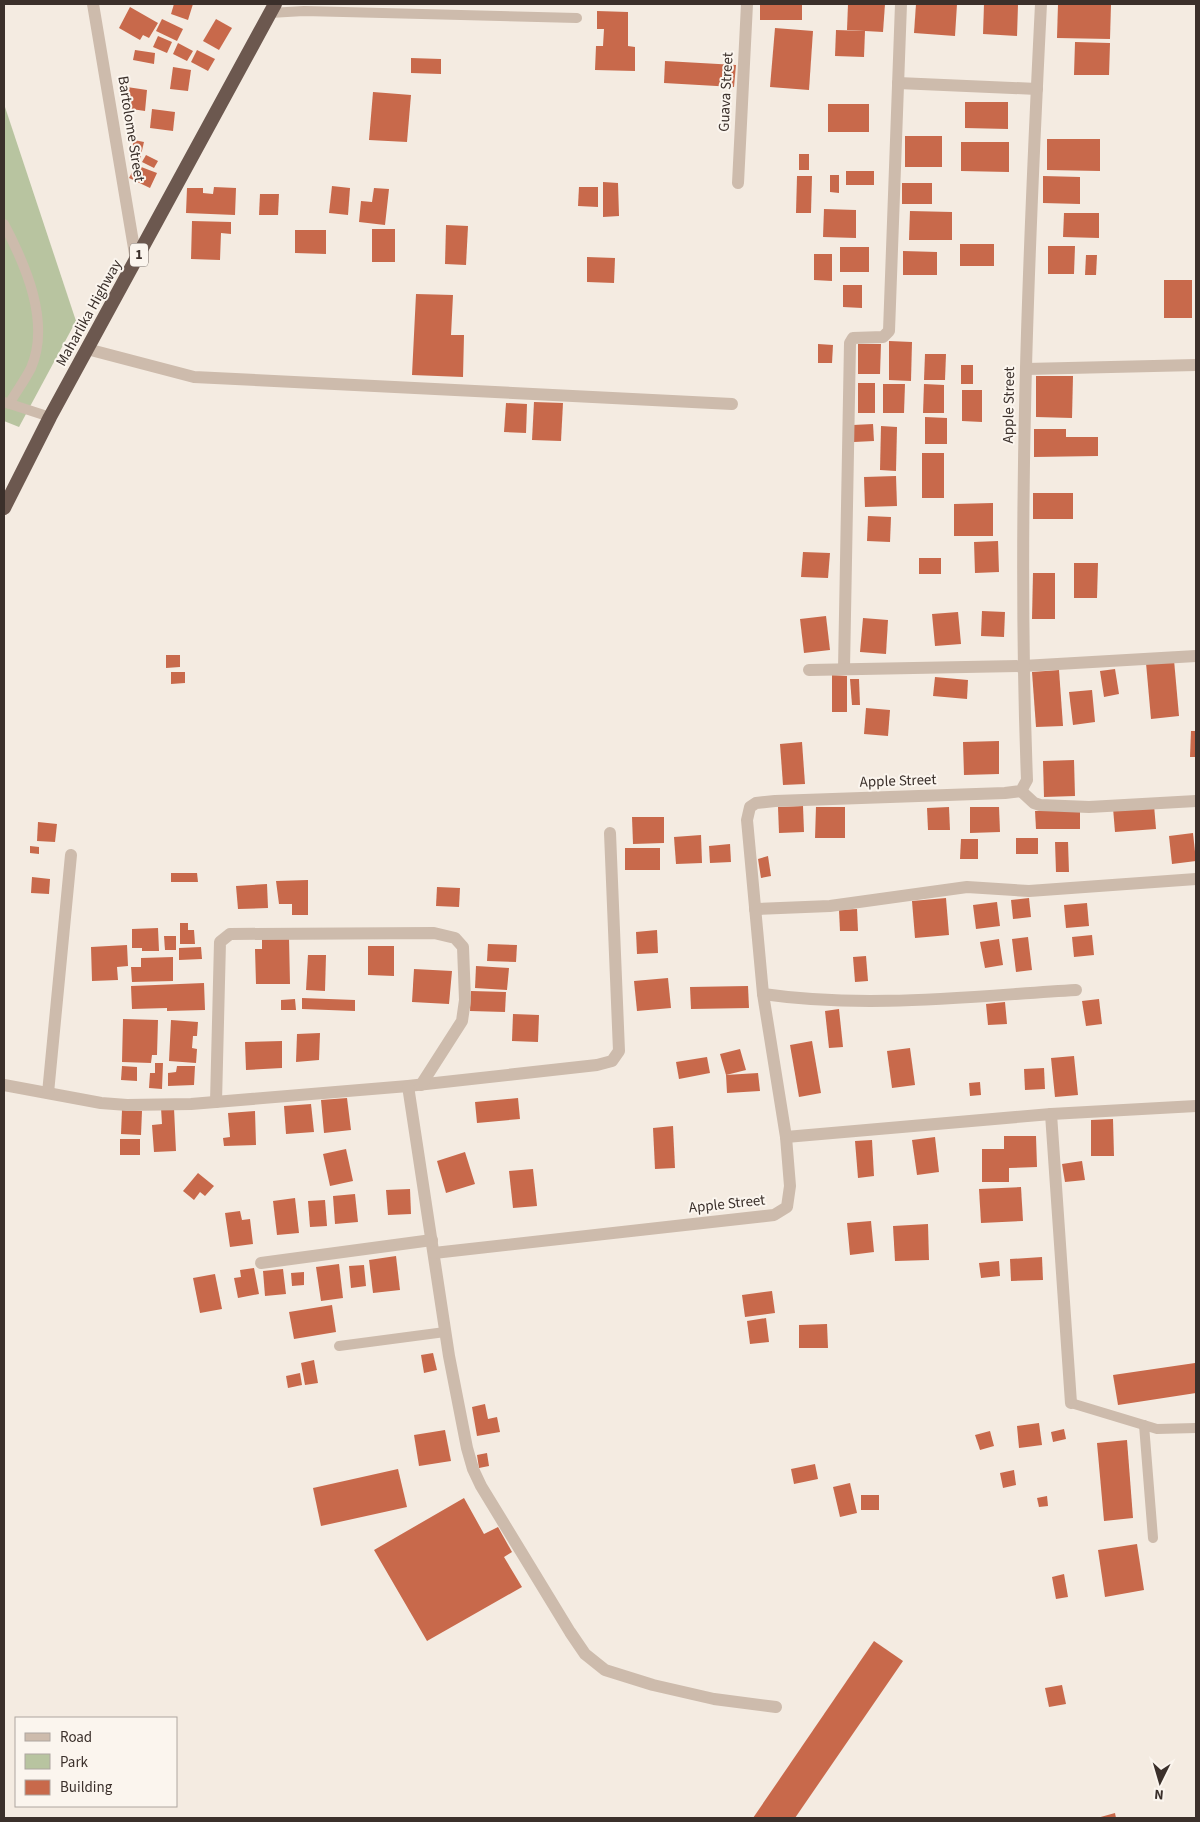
<svg xmlns="http://www.w3.org/2000/svg" width="1200" height="1822" font-family="'Source Sans 3',sans-serif">
<style>
.green{fill:#b8c4a0}
.building{fill:#c8694b}
.lines{fill:none;stroke-linecap:round;stroke-linejoin:round}
.service{stroke:#cdbbac;stroke-width:10}
.minor{stroke:#cdbbac;stroke-width:12}
.tertiary{stroke:#cdbbac;stroke-width:12}
.trunk{stroke:#6c584f;stroke-width:14}
.labels{text-anchor:middle;dominant-baseline:central;stroke-width:4;stroke-linejoin:round;paint-order:stroke}
.shield{fill:#fbf5ee;stroke:#756b66;stroke-width:1}
.shield-label{font-size:14px;font-weight:bold;fill:#3b302b}
.street-label{font-size:15px;fill:#3b302b;stroke:#fbf5ee}
</style>
<rect width="100%" height="100%" fill="#f4ebe1"/>
<polygon class="green" points="4,104 76,321 19,427 4,421"/>
<g class="building">
<polygon points="174,4 193,4 188,20 171,14"/>
<rect x="760" y="4" width="42" height="16"/>
<polygon points="848,4 885,4 883,32 847,30"/>
<polygon points="916,4 957,4 955,36 914,33"/>
<polygon points="984,4 1018,4 1017,36 983,34"/>
<polygon points="1058,4 1111,4 1110,39 1057,38"/>
<polygon points="130,7 158,23 149,38 143,35 140,40 119,28"/>
<polygon points="597,11 628,12 628,46 635,47 635,71 595,70 596,46 603,46 604,29 597,29"/>
<polygon points="162,19 183,29 177,41 156,31"/>
<polygon points="216,19 232,28 219,50 203,41"/>
<polygon points="775,28 813,31 809,90 770,87"/>
<polygon points="836,30 865,31 864,57 835,56"/>
<polygon points="158,36 172,42 167,53 153,47"/>
<polygon points="1075,42 1110,43 1109,75 1074,75"/>
<polygon points="178,43 193,51 187,61 173,54"/>
<polygon points="135,50 155,53 154,64 133,60"/>
<polygon points="197,50 215,59 208,71 191,62"/>
<polygon points="411,58 441,59 441,74 411,73"/>
<polygon points="665,61 736,65 734,87 664,83"/>
<polygon points="173,67 191,70 188,91 170,89"/>
<polygon points="127,87 147,90 145,111 125,108"/>
<polygon points="373,92 411,95 407,142 369,140"/>
<polygon points="965,102 1008,102 1008,129 965,128"/>
<rect x="828" y="104" width="41" height="28"/>
<polygon points="152,109 175,112 173,131 150,128"/>
<rect x="905" y="136" width="37" height="31"/>
<polygon points="1047,139 1100,139 1100,171 1047,170"/>
<polygon points="134,140 144,142 140,159 130,156"/>
<polygon points="961,142 1009,142 1009,172 961,171"/>
<rect x="799" y="154" width="10" height="16"/>
<polygon points="146,155 158,161 154,168 142,162"/>
<polygon points="136,165 157,173 150,188 129,178"/>
<rect x="846" y="171" width="28" height="14"/>
<polygon points="830,175 839,175 839,193 830,192"/>
<polygon points="797,176 812,176 811,213 796,213"/>
<polygon points="1043,176 1080,177 1080,204 1043,203"/>
<polygon points="603,182 618,183 619,216 603,217"/>
<rect x="902" y="183" width="30" height="21"/>
<polygon points="332,186 350,188 348,215 329,213"/>
<polygon points="214,187 236,188 235,215 186,213 187,188 203,188 203,193 213,194"/>
<polygon points="579,187 598,187 598,207 578,206"/>
<polygon points="374,188 389,189 385,225 359,222 361,201 372,202"/>
<polygon points="260,194 279,194 278,215 259,215"/>
<polygon points="824,209 856,210 856,238 823,237"/>
<polygon points="910,211 952,212 952,240 909,240"/>
<polygon points="1064,213 1099,213 1099,238 1063,237"/>
<polygon points="192,221 231,222 231,234 221,233 220,260 191,259"/>
<polygon points="446,225 468,226 466,265 445,264"/>
<rect x="372" y="229" width="23" height="33"/>
<polygon points="295,230 326,230 326,254 295,253"/>
<rect x="960" y="244" width="34" height="22"/>
<polygon points="1048,246 1075,246 1074,274 1048,274"/>
<rect x="840" y="247" width="29" height="25"/>
<polygon points="903,251 937,252 937,275 903,275"/>
<polygon points="814,254 832,254 832,281 814,280"/>
<polygon points="1086,255 1097,255 1096,275 1085,275"/>
<polygon points="587,257 615,258 614,283 587,282"/>
<rect x="1164" y="280" width="28" height="38"/>
<polygon points="843,285 862,285 862,308 843,307"/>
<polygon points="416,294 453,295 451,335 464,335 463,377 412,375"/>
<polygon points="889,341 912,342 911,381 889,380"/>
<polygon points="818,344 833,345 832,363 818,363"/>
<polygon points="858,344 881,344 880,374 858,374"/>
<polygon points="925,354 946,354 945,380 924,380"/>
<rect x="961" y="365" width="12" height="19"/>
<polygon points="1036,376 1073,376 1072,418 1036,417"/>
<rect x="858" y="383" width="17" height="30"/>
<polygon points="883,384 905,384 904,413 883,413"/>
<polygon points="924,384 944,385 944,413 923,413"/>
<polygon points="962,390 982,390 982,422 962,421"/>
<polygon points="534,402 563,403 561,441 532,440"/>
<polygon points="506,403 527,404 526,433 504,432"/>
<polygon points="925,417 947,418 947,444 925,444"/>
<polygon points="873,424 874,441 854,442 853,425"/>
<polygon points="881,426 897,427 896,471 880,470"/>
<polygon points="1034,429 1066,429 1066,437 1098,437 1098,456 1034,457"/>
<rect x="922" y="453" width="22" height="45"/>
<polygon points="896,476 897,506 865,507 864,477"/>
<rect x="1033" y="493" width="40" height="26"/>
<polygon points="993,503 993,536 954,536 954,504"/>
<polygon points="868,516 891,517 890,542 867,541"/>
<polygon points="998,541 999,572 975,573 974,542"/>
<polygon points="803,552 830,553 828,578 801,577"/>
<rect x="919" y="558" width="22" height="16"/>
<polygon points="1074,563 1098,563 1097,598 1074,598"/>
<polygon points="1033,573 1055,573 1055,619 1032,619"/>
<polygon points="982,611 1005,612 1004,637 981,636"/>
<polygon points="958,612 961,644 935,646 932,614"/>
<polygon points="826,616 830,650 804,653 800,619"/>
<polygon points="863,618 888,620 886,654 860,652"/>
<polygon points="166,655 180,655 180,667 166,668"/>
<polygon points="1174,660 1179,716 1151,719 1146,663"/>
<polygon points="1115,669 1119,694 1104,697 1100,671"/>
<polygon points="1059,670 1063,726 1036,727 1032,672"/>
<polygon points="171,672 185,672 185,683 171,684"/>
<polygon points="832,675 847,676 847,712 832,712"/>
<polygon points="935,677 968,680 967,699 933,696"/>
<polygon points="850,679 859,679 860,705 852,705"/>
<polygon points="1092,690 1095,722 1073,725 1069,692"/>
<polygon points="866,708 890,710 888,736 864,734"/>
<polygon points="1191,731 1196,731 1196,757 1190,757"/>
<polygon points="999,741 999,774 964,775 963,742"/>
<polygon points="802,742 805,784 783,785 780,744"/>
<polygon points="1074,760 1075,796 1044,797 1043,761"/>
<polygon points="1154,805 1156,829 1115,832 1113,808"/>
<polygon points="803,806 804,832 779,833 778,807"/>
<polygon points="816,807 845,807 845,838 815,838"/>
<polygon points="949,807 950,830 928,830 927,808"/>
<polygon points="970,807 999,807 1000,832 970,833"/>
<polygon points="1035,811 1080,811 1080,829 1036,829"/>
<polygon points="632,817 664,817 664,843 633,844"/>
<polygon points="38,822 57,824 55,842 37,841"/>
<polygon points="1193,833 1196,861 1172,864 1169,836"/>
<polygon points="701,835 702,863 676,864 674,837"/>
<rect x="1016" y="838" width="22" height="16"/>
<polygon points="961,839 978,839 978,859 960,859"/>
<polygon points="1055,842 1068,842 1069,872 1056,872"/>
<polygon points="730,844 731,862 710,863 709,846"/>
<polygon points="30,846 39,847 39,854 30,853"/>
<rect x="625" y="848" width="35" height="22"/>
<polygon points="768,856 771,876 761,878 758,859"/>
<polygon points="171,873 197,873 198,882 171,882"/>
<polygon points="32,877 50,879 49,894 31,893"/>
<polygon points="308,880 308,915 292,915 292,904 279,904 276,881"/>
<polygon points="267,884 268,908 238,909 236,886"/>
<polygon points="437,887 460,888 459,907 436,906"/>
<polygon points="946,898 949,935 915,938 912,901"/>
<polygon points="1029,898 1031,917 1013,919 1011,900"/>
<polygon points="997,902 1000,926 976,929 973,905"/>
<polygon points="1087,903 1089,926 1066,928 1064,905"/>
<polygon points="857,909 858,931 840,931 839,910"/>
<polygon points="180,923 188,923 188,930 194,930 195,944 180,944"/>
<polygon points="158,928 159,951 142,951 142,948 132,948 132,929"/>
<polygon points="657,930 658,953 637,954 636,932"/>
<polygon points="1092,935 1094,955 1074,957 1072,937"/>
<polygon points="164,936 176,936 176,950 165,950"/>
<polygon points="1028,937 1032,970 1016,972 1012,939"/>
<polygon points="262,938 289,938 290,984 256,984 255,949 262,949"/>
<polygon points="999,939 1003,965 985,968 980,942"/>
<polygon points="488,944 517,945 516,962 487,961"/>
<polygon points="127,945 128,966 117,967 118,980 92,981 91,947"/>
<polygon points="368,946 394,946 394,976 368,975"/>
<polygon points="201,947 202,959 179,960 179,948"/>
<polygon points="308,955 326,955 325,991 306,990"/>
<polygon points="866,956 868,981 855,982 853,957"/>
<polygon points="173,957 173,981 132,982 131,967 141,967 141,958"/>
<polygon points="476,966 509,968 507,990 475,988"/>
<polygon points="414,969 452,971 449,1004 412,1002"/>
<polygon points="668,978 671,1008 637,1011 634,981"/>
<polygon points="204,983 205,1010 167,1011 167,1008 132,1009 131,986"/>
<polygon points="748,986 749,1008 691,1009 690,987"/>
<polygon points="471,991 506,992 505,1012 470,1011"/>
<polygon points="302,998 355,1000 355,1011 302,1009"/>
<polygon points="295,999 296,1010 281,1010 281,1000"/>
<polygon points="1099,999 1102,1024 1086,1026 1082,1001"/>
<polygon points="1005,1002 1007,1024 988,1025 986,1004"/>
<polygon points="839,1009 843,1047 829,1048 825,1011"/>
<polygon points="513,1014 539,1015 538,1042 512,1041"/>
<polygon points="123,1019 158,1020 157,1055 152,1055 151,1063 122,1062"/>
<polygon points="171,1020 198,1022 197,1036 193,1036 192,1048 197,1049 196,1063 169,1061"/>
<polygon points="320,1033 319,1060 296,1062 297,1034"/>
<polygon points="282,1041 282,1068 246,1070 245,1042"/>
<polygon points="812,1041 821,1093 799,1097 790,1045"/>
<polygon points="910,1048 915,1085 892,1088 887,1051"/>
<polygon points="740,1049 746,1070 726,1075 758,1073 760,1091 727,1093 726,1075 720,1054"/>
<polygon points="1074,1056 1078,1095 1055,1097 1051,1058"/>
<polygon points="707,1057 710,1073 679,1079 676,1062"/>
<polygon points="155,1063 163,1063 162,1089 149,1088 150,1073 155,1073"/>
<polygon points="122,1066 137,1067 137,1081 121,1080"/>
<polygon points="177,1066 195,1066 194,1085 168,1086 168,1073 176,1072"/>
<polygon points="1044,1068 1045,1089 1025,1090 1024,1069"/>
<polygon points="980,1082 981,1095 970,1096 969,1083"/>
<polygon points="347,1098 351,1130 324,1133 321,1100"/>
<polygon points="518,1098 520,1119 477,1123 475,1102"/>
<polygon points="311,1104 314,1132 286,1134 284,1106"/>
<polygon points="161,1108 174,1108 176,1151 154,1152 152,1125 162,1124"/>
<polygon points="122,1110 142,1111 141,1135 121,1134"/>
<polygon points="255,1111 256,1145 224,1146 223,1138 230,1137 228,1113"/>
<polygon points="1113,1119 1114,1156 1091,1156 1091,1120"/>
<polygon points="673,1126 675,1168 655,1169 653,1128"/>
<polygon points="1004,1136 1036,1136 1037,1167 1009,1168 1009,1182 982,1182 982,1149 1004,1149"/>
<polygon points="935,1137 939,1172 917,1175 912,1140"/>
<rect x="120" y="1139" width="20" height="16"/>
<polygon points="872,1140 874,1176 858,1178 855,1141"/>
<polygon points="346,1149 353,1181 330,1186 323,1154"/>
<polygon points="465,1152 475,1184 446,1193 437,1161"/>
<polygon points="1082,1161 1085,1180 1065,1182 1062,1164"/>
<polygon points="533,1169 537,1206 513,1208 509,1171"/>
<polygon points="198,1173 214,1186 205,1196 200,1192 194,1200 183,1191"/>
<polygon points="1021,1187 1023,1221 981,1223 979,1189"/>
<polygon points="410,1189 411,1214 388,1215 386,1190"/>
<polygon points="355,1194 358,1222 335,1224 333,1196"/>
<polygon points="295,1198 299,1233 277,1235 273,1201"/>
<polygon points="325,1200 327,1226 310,1227 308,1201"/>
<polygon points="240,1211 242,1220 250,1219 253,1244 230,1247 225,1213"/>
<polygon points="871,1221 874,1252 850,1255 847,1223"/>
<polygon points="928,1224 929,1260 895,1261 893,1226"/>
<polygon points="396,1256 400,1290 373,1293 369,1260"/>
<polygon points="1042,1257 1043,1280 1011,1281 1010,1259"/>
<polygon points="999,1261 1000,1276 981,1278 979,1263"/>
<polygon points="339,1264 343,1298 321,1301 316,1267"/>
<polygon points="364,1265 366,1286 351,1288 349,1266"/>
<polygon points="254,1268 259,1294 238,1298 234,1278 241,1277 240,1270"/>
<polygon points="283,1269 286,1294 265,1296 263,1271"/>
<polygon points="304,1272 304,1285 292,1286 291,1273"/>
<polygon points="215,1274 222,1309 200,1313 193,1278"/>
<polygon points="772,1291 775,1313 745,1317 742,1295"/>
<polygon points="332,1305 336,1332 294,1339 289,1312"/>
<polygon points="766,1318 769,1342 750,1344 747,1321"/>
<polygon points="827,1324 828,1348 799,1348 799,1325"/>
<polygon points="433,1353 437,1370 424,1373 421,1355"/>
<polygon points="314,1360 318,1383 305,1385 301,1363"/>
<polygon points="1195,1363 1196,1393 1118,1405 1113,1375"/>
<polygon points="300,1373 302,1385 288,1388 286,1376"/>
<polygon points="485,1404 488,1419 497,1417 500,1432 477,1436 472,1407"/>
<polygon points="1039,1423 1042,1445 1019,1448 1017,1426"/>
<polygon points="1064,1429 1066,1439 1053,1442 1051,1432"/>
<polygon points="445,1430 451,1461 419,1466 414,1435"/>
<polygon points="990,1431 994,1446 980,1450 975,1435"/>
<polygon points="1127,1440 1133,1518 1104,1521 1097,1443"/>
<polygon points="487,1453 489,1466 479,1468 477,1455"/>
<polygon points="815,1464 818,1479 794,1484 791,1469"/>
<polygon points="398,1469 407,1507 321,1526 313,1488"/>
<polygon points="1014,1470 1016,1485 1003,1488 1000,1473"/>
<polygon points="850,1483 857,1513 840,1517 833,1487"/>
<rect x="861" y="1495" width="18" height="15"/>
<polygon points="1047,1496 1048,1506 1039,1507 1037,1498"/>
<polygon points="464,1498 484,1534 498,1527 512,1552 504,1557 522,1587 427,1641 374,1550"/>
<polygon points="1137,1544 1144,1590 1105,1597 1098,1550"/>
<polygon points="1064,1574 1068,1597 1056,1599 1052,1577"/>
<polygon points="874,1641 903,1661 795,1818 753,1818"/>
<polygon points="1062,1685 1066,1704 1049,1707 1045,1688"/>
<polygon points="1115,1813 1116,1818 1097,1818"/>
</g>
<g class="lines">
<g class="service">
<polyline points="270,13 304,11 577,18"/>
<path d="M4,224C25,264 51,322 31,368C25,380 16,392 9,404"/>
<polyline points="4,402 50,417"/>
<polyline points="339,1346 445,1332"/>
<polyline points="1071,1403 1157,1429 1196,1428"/>
<polyline points="1144,1425 1153,1538"/>
</g>
<g class="minor">
<polyline points="898,83 1037,89"/>
<polyline points="738,183 747,4"/>
<polyline points="87,349 194,377 732,404"/>
<polyline points="1026,369 1196,365"/>
<polyline points="844,669 850,343 853,338 883,337 889,331 901,4"/>
<polyline points="809,670 1023,666 1196,656"/>
<polyline points="1021,791 1034,803 1040,805 1089,807 1196,801"/>
<polyline points="755,909 830,906 967,887 1029,891 1196,879"/>
<path d="M763,994C867,1009 972,996 1076,990"/>
<polyline points="4,1085 101,1103 127,1105 191,1104 408,1086 597,1065 612,1061 619,1051 610,833"/>
<polyline points="408,1086 449,1356 467,1448 473,1469 481,1486 570,1632 585,1654 605,1670 653,1685 714,1699 776,1707"/>
<polyline points="48,1093 71,855"/>
<polyline points="216,1102 220,942 230,934 434,933 455,938 463,947 465,1000 462,1021 421,1085"/>
<polyline points="1051,1114 1071,1403"/>
<polyline points="786,1137 1051,1114 1196,1106"/>
<path d="M434,1253L774,1215L787,1207L790,1186L786,1137L763,994L747,820L750,807L756,803L775,801L1005,793L1021,791L1027,780C1017,521 1028,262 1041,4"/>
<polyline points="261,1263 432,1240"/>
</g>
<polyline class="tertiary" points="93,4 136,260"/>
<polyline class="trunk" points="4,508 50,417 275,4"/>
</g>
<g class="labels">
<rect class="shield" x="130" y="243.5" width="18" height="23" rx="4"/>
<g class="shield-label">
<text x="139" y="255">1</text>
</g>
<g class="street-label">
<text transform="translate(726 92) rotate(-87)">Guava Street</text>
<text transform="translate(131 129) rotate(81)">Bartolome Street</text>
<text transform="translate(89 313) rotate(-61)">Maharlika Highway</text>
<text transform="translate(1009 405) rotate(-89)">Apple Street</text>
<text transform="translate(898 781) rotate(-2)">Apple Street</text>
<text transform="translate(727 1204) rotate(-6)">Apple Street</text>
</g>
</g>
<rect width="1200" height="1822" fill="none" stroke="#3b302b" stroke-width="10"/>
<rect x="15" y="1717" width="162" height="90" fill="#fbf5ee" stroke="#aea6a0"/>
<rect x="25" y="1733" width="25" height="8" fill="#cdbbac" stroke="#aea6a0"/>
<text x="60" y="1742" font-size="15" fill="#3b302b">Road</text>
<rect x="25" y="1754" width="25" height="15" fill="#b8c4a0" stroke="#aea6a0"/>
<text x="60" y="1767" font-size="15" fill="#3b302b">Park</text>
<rect x="25" y="1780" width="25" height="15" fill="#c8694b" stroke="#aea6a0"/>
<text x="60" y="1792" font-size="15" fill="#3b302b">Building</text>
<g transform="translate(1160 1782) rotate(185)" stroke="#fbf5ee" stroke-width="4" paint-order="stroke">
<path d="M0-4L9 19L0 12L-9 19Z" fill="#3b302b"/>
<text y="-8" font-size="14" font-weight="bold" text-anchor="middle" fill="#3b302b">N</text>
</g>
</svg>
